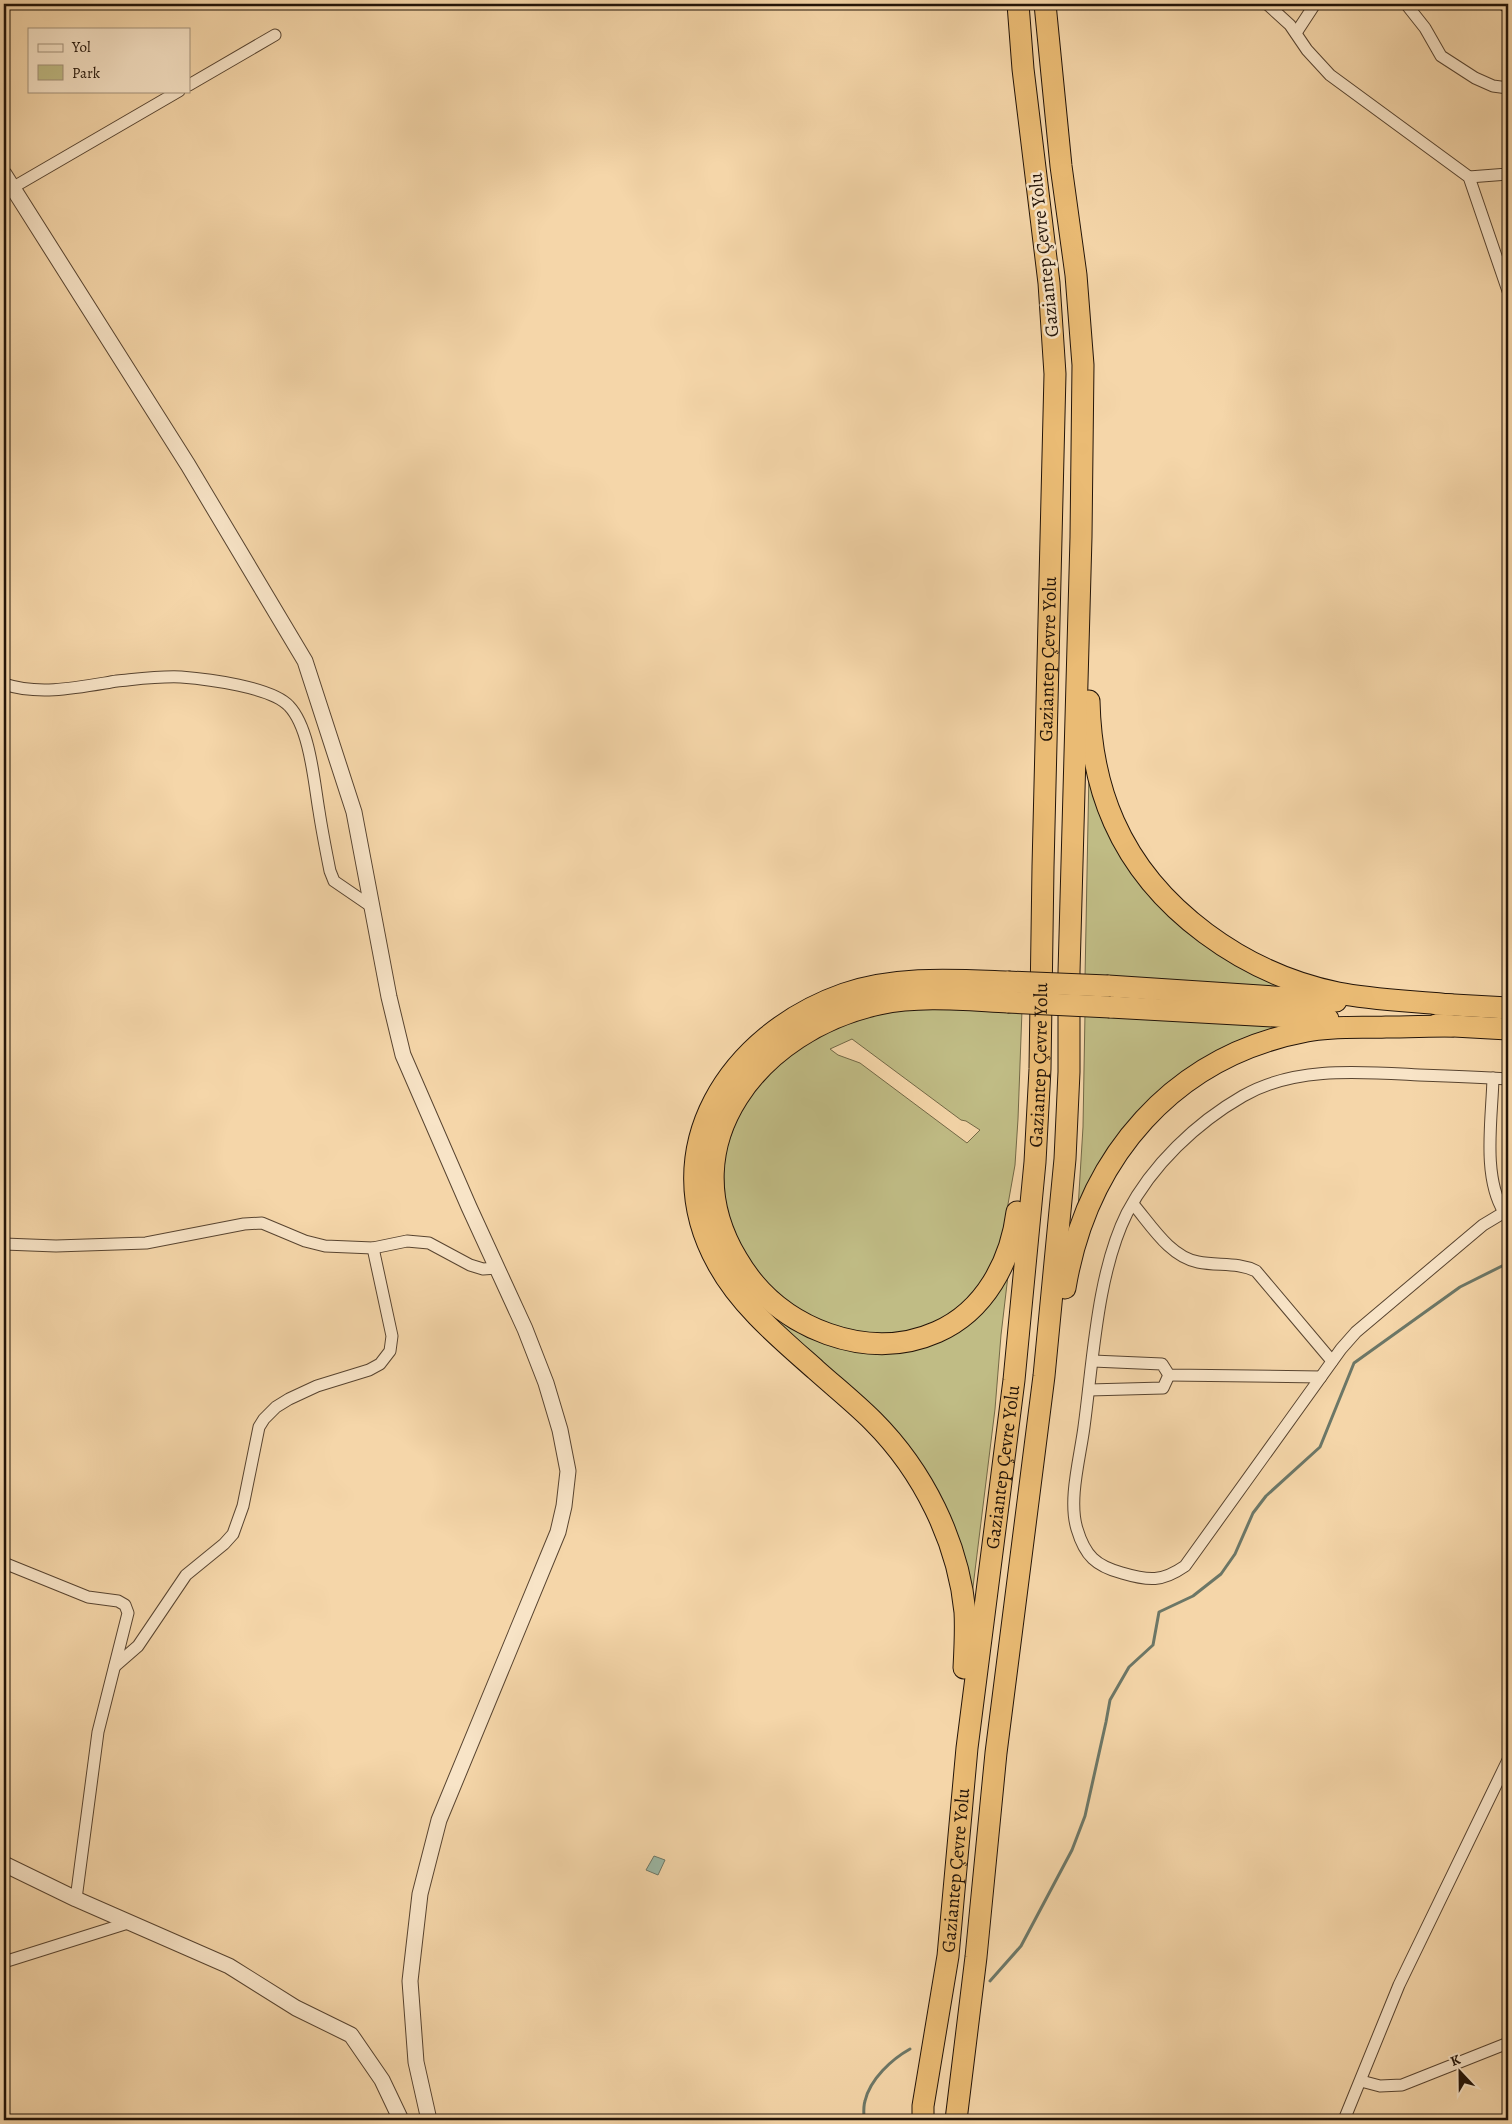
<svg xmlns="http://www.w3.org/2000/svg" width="1512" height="2124" font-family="Alegreya,serif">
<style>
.green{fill:#c0bc85;stroke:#726846;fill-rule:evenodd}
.water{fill:#9cb9a7;stroke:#6c7767}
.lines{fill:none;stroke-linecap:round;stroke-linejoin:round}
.stream{stroke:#6c7767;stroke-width:3}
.minor-casing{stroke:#584430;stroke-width:13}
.tertiary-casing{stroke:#584430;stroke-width:17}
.motorway-casing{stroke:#231408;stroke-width:23}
.minor{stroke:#f8e4c7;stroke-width:11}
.tertiary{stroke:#f8e4c7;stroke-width:15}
.motorway{stroke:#eabb74;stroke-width:21}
.motorway-bridge-casing{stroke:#231408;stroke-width:23;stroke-linecap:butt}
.motorway-bridge{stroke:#eabb74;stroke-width:21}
.labels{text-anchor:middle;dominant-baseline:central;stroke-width:5;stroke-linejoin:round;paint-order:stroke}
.street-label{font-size:19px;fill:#231408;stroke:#f8e4c7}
</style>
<rect width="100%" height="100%" fill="#f5d6a9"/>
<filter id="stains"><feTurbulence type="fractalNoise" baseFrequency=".004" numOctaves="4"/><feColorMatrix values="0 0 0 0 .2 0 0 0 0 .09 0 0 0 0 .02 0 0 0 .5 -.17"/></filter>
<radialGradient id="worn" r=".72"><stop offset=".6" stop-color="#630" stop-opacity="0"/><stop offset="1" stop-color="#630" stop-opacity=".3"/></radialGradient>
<g class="green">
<polygon points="1089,770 1144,883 1301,989 1085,978"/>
<path d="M902,1008L1022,1010L1018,1119L1015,1165L1003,1232L996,1257L971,1298L953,1312L932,1325L909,1333L862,1334L820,1322L795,1308L770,1287L750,1265L725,1211L723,1157L741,1108L773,1067L834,1026ZM852,1039L961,1120L966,1121L980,1130L967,1143L860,1063L838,1055L830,1049Z"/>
<polygon points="1085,1014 1305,1022 1206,1060 1078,1209 1083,1127"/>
<polygon points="1009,1267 1001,1335 995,1409 971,1603 946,1515 774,1318 775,1311 914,1348"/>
</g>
<polygon class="water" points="654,1856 665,1860 658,1875 646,1870"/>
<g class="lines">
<g class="stream">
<polyline points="990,1981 1021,1946 1072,1850 1085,1816 1106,1722 1110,1700 1129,1667 1153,1645 1159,1612 1193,1596 1221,1574 1235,1554 1253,1513 1266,1496 1320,1447 1354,1363 1460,1287 1508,1263"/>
<path d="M864,2120C864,2114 863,2107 865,2101C870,2079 892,2059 910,2049"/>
</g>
<defs>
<g id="minor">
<polyline points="1267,4 1290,25 1307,50 1330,75 1469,177 1508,291"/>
<polyline points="1406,4 1425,28 1441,56 1475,78 1493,86 1508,88"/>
<polyline points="1503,4 1508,8"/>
<polyline points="1296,33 1315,4"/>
<polyline points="189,85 275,35"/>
<polyline points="1469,177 1508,174"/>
<polyline points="12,188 179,91"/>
<path d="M4,684C40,696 80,687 117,681C138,679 159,676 181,677C207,679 272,687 289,706C310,728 314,782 319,811C322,831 326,851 330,871L334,881L372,907"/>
<path d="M1493,1078C1492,1119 1482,1176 1504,1212"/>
<path d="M1508,1079C1478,1077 1449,1076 1419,1075C1361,1072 1295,1066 1243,1096C1196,1123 1152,1165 1127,1213C1097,1273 1093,1361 1084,1427C1080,1458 1068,1500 1077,1529C1085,1556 1096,1566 1122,1573C1149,1581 1162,1582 1185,1566L1341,1349L1356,1332L1483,1225L1508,1210"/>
<path d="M1133,1204C1151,1225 1170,1257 1198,1262C1218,1266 1238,1262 1256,1271L1332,1361"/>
<polyline points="4,1244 56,1246 146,1243 244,1224 262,1223 305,1241 325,1246 373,1248 407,1241 429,1243 470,1265 483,1269 497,1268"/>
<polyline points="1093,1361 1162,1364 1169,1375 1321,1377"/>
<polyline points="1089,1390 1163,1388 1169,1375"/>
<polyline points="4,1563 88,1597 118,1601 125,1605 128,1613 98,1732 76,1899"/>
<polyline points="115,1666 138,1646 186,1575 224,1544 233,1534 243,1506 259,1427 264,1419 276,1407 289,1399 317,1386 369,1370 380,1364 390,1351 392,1336 373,1248"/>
<polyline points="4,1962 131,1922"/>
<polyline points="1361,2081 1380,2086 1402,2085 1508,2043"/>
<polyline points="1344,2120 1399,1985 1508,1760"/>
</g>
<g id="tertiary">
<polyline points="4,174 188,465 305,661 354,812 389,997 403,1055 469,1207 525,1329 546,1383 560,1430 568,1471 564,1506 558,1532 439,1820 420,1894 410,1981 416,2062 429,2120"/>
<polyline points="4,1864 76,1899 229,1966 296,2008 351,2035 382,2080 401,2120"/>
</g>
<g id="motorway">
<path d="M1089,701C1090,742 1097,784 1114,822C1153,910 1245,974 1338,993C1373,1000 1414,1001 1451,1005"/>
<polyline points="1108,986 1336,1001"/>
<path d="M1008,1002C966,1000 921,995 879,1004C762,1029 667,1142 737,1259C758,1295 789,1320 828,1334C865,1347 901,1348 937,1332C985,1311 1011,1261 1017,1212"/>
<polyline points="1436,1004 1508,1008"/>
<polyline points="1110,1007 1328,1019"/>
<polyline points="1436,1025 1508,1029"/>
<path d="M1065,1288C1087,1157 1173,1056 1307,1031C1333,1026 1360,1028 1386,1027C1408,1027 1429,1026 1451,1026"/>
<path d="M964,1668C965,1649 966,1631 965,1612C958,1541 923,1471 873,1421C855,1403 835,1387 816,1370C780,1338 741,1306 718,1264C654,1149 730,1034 844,994C897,976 953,980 1008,982"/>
<path id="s1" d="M923,2120V2106L948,1956L967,1748L1014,1380L1035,1162L1040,1069L1043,867L1055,374L1049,283L1023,69L1018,4"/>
<polyline points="956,2120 976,1957 996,1753 1044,1376 1065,1159 1069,1072 1069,972 1081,537 1083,365 1076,275 1061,166 1045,4"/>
</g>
</defs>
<use href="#minor" class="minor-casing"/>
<use href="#tertiary" class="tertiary-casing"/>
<use href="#motorway" class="motorway-casing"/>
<use href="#minor" class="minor"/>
<use href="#tertiary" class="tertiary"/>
<use href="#motorway" class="motorway"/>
<defs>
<g id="motorway-bridge">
<polyline points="1008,982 1108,986"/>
<polyline points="1008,1002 1110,1007"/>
</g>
</defs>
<use href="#motorway-bridge" class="motorway-bridge-casing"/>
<use href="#motorway-bridge" class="motorway-bridge"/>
</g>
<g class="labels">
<g class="street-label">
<text transform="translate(1044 255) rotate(-96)">Gaziantep Çevre Yolu</text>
<text stroke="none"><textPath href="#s1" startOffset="1468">Gaziantep Çevre Yolu</textPath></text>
<text stroke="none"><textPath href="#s1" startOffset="1062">Gaziantep Çevre Yolu</textPath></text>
<text stroke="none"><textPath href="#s1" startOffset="658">Gaziantep Çevre Yolu</textPath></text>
<text stroke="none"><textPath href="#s1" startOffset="252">Gaziantep Çevre Yolu</textPath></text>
</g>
</g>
<rect width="1512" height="2124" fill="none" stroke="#f5d6a9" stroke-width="20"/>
<rect x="5" y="5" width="1502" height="2114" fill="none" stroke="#231408" stroke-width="2.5"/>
<rect x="10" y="10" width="1492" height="2104" fill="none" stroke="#231408"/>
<rect x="28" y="28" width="162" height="65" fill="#f8e4c7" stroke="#a3917b"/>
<rect x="38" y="44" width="25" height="8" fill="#f8e4c7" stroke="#a3917b"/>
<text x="72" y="52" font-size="15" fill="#231408">Yol</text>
<rect x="38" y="65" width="25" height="15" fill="#c0bc85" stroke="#a3917b"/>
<text x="72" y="78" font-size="15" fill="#231408">Park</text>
<g transform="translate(1460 2072) rotate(338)" stroke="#f8e4c7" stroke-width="4" paint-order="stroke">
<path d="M0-4L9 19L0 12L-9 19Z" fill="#231408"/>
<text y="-8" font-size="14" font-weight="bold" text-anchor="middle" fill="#231408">K</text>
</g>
<rect width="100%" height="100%" filter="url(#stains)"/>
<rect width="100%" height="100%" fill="url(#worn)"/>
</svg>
